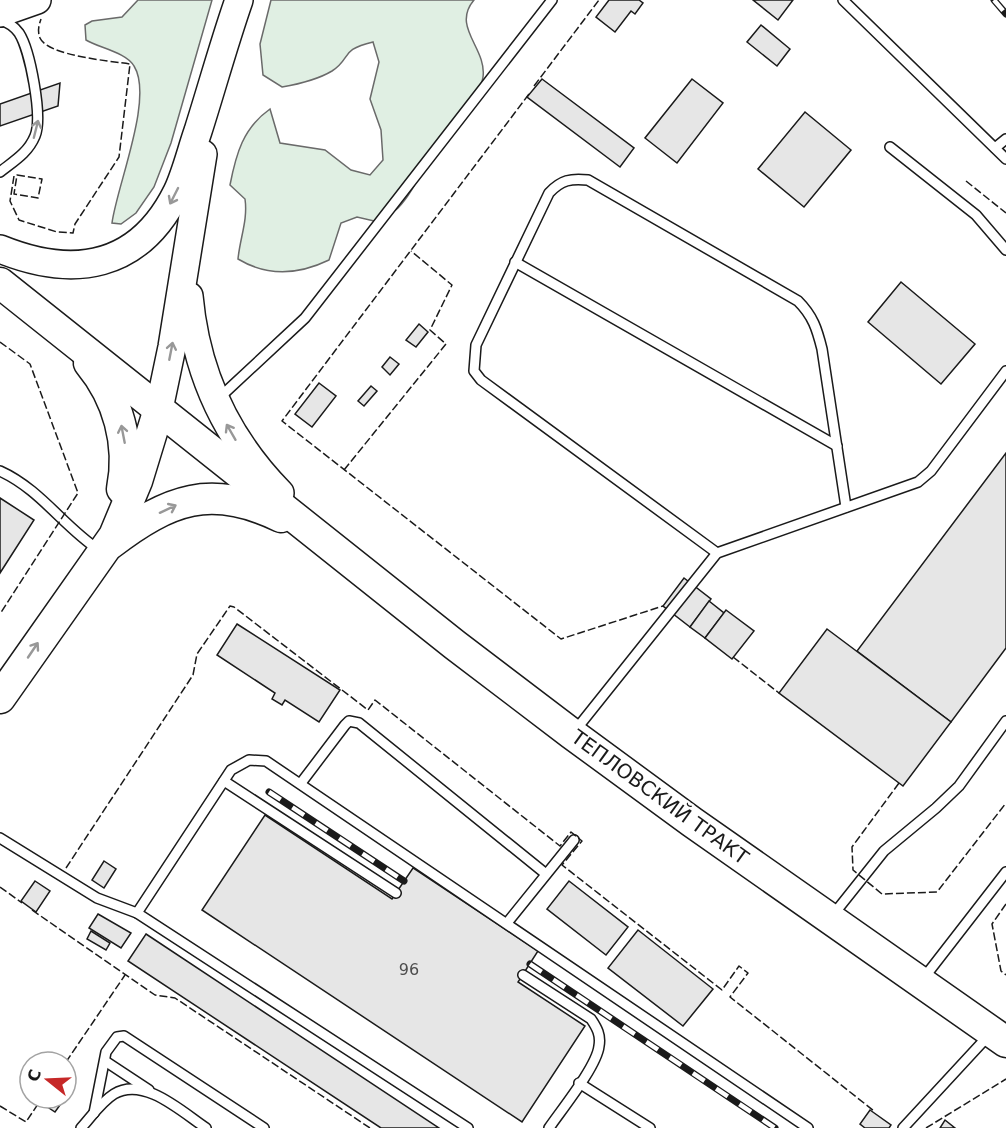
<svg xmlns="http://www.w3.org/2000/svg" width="1006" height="1128" font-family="'DejaVu Sans',sans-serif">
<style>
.green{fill:#e0efe3;stroke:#6a6a6a;stroke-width:1.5}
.building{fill:#e6e6e6;stroke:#1a1a1a;stroke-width:1.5}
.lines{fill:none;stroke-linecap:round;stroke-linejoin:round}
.lane-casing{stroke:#1a1a1a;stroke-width:12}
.secondary-casing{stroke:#1a1a1a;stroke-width:30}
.primary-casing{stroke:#1a1a1a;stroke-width:33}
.lane{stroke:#fff;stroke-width:9}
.secondary{stroke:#fff;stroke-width:27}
.primary{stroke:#fff;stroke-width:30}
.rail-casing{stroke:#1a1a1a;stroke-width:7}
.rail{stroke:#fff;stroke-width:4.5;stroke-dasharray:14;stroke-linecap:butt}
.fence{stroke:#1a1a1a;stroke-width:1.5;stroke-dasharray:8 3;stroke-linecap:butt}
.oneway{stroke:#989898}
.labels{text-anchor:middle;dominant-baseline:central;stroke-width:4.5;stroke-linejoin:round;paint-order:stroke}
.number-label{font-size:16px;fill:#4d4d4d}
.street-label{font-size:20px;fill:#1a1a1a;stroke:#fff}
</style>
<rect width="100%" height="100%" fill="#fff"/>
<g class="green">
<path d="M138,0H212L171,143L154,187L136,213L121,224L112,223C117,185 154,98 134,66C126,52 99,48 86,40L85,25L92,21L122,17Z"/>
<path d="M271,0H474C451,27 487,48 483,77C480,100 456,119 442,137C426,158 416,190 398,208C392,214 381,217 374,221L357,217L341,223L329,260C298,275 268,277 238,259C240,238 248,220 245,199L230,185C236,154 243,128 270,109L280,143L325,150L351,170L370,175L383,160L381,130L370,99L379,62L373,42C339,50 352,58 332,71C317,80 299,84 282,87L263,75L260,44Z"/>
</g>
<g class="building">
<polygon points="609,0 639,0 643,3 635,14 631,11 615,32 596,17"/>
<polygon points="753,0 793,0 778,20"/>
<polygon points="761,25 790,49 777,66 747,42"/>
<polygon points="542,79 634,148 620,167 527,97"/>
<polygon points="692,79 723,103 677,163 645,138"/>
<polygon points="60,83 58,106 0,126 0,104"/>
<polygon points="805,112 851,150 804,207 758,169"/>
<polygon points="901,282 975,344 941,384 868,322"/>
<polygon points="419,324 428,332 416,347 406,340"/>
<polygon points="390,357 399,364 390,375 382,367"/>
<polygon points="319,383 336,396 312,427 295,414"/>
<polygon points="371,386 377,391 364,406 358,401"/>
<polygon points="1006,453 1006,648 951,722 857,651"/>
<polygon points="0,498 34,520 0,573"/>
<polygon points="684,578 711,599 690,627 663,606"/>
<polygon points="709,601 724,613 705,638 690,627"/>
<polygon points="726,610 754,631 732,659 705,638"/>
<polygon points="237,624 340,690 319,722 285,700 282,705 272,699 275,693 217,655"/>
<polygon points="827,629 951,722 903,786 779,693"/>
<polygon points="265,815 392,899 413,868 538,951 518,982 585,1026 522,1122 202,910"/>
<polygon points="104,861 116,869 104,888 92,880"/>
<polygon points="35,881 50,891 36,912 21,901"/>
<polygon points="569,881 628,927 606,955 547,909"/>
<polygon points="98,914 131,933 121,948 89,928"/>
<polygon points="638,930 713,989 683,1026 608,968"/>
<polygon points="91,931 110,943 106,950 87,939"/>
<polygon points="146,934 439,1128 381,1128 128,961"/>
<polygon points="51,1098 65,1098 55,1112 46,1106"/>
<polygon points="870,1110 891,1125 889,1128 865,1128 860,1124"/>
<polygon points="945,1120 955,1128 940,1128"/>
</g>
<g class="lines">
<defs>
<g id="lane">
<polyline points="843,0 1006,159"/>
<path d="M0,20C8,22 14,26 19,33C30,50 43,117 35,136C28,153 14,161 0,172"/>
<polyline points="890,147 976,215 1006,250"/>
<polyline points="995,148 1006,139"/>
<polyline points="515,262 837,446"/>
<polyline points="218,399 305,318 552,0"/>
<path d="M0,471C40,489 64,527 99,550"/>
<path d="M717,553L481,380L474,371L476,345L549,193C561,180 571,178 588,180L798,301C813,316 817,329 822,349L846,507"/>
<polyline points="574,732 717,553 918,482 931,471 1006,371"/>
<polyline points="224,781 396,893"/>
<polyline points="301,783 345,725 349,721 359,723 546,874"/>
<polyline points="0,838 97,898 137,913 468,1128"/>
<polyline points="137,913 231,770 249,760 266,761 808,1128"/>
<polyline points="833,915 884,851 936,808 959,786 1006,721"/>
<polyline points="507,923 574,840"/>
<path d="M523,975L591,1019C597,1028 601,1035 599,1046C597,1066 562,1109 549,1128"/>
<polyline points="923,979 1006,872"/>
<polyline points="105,1061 149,1090"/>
<polyline points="579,1083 650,1128"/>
<polyline points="94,1113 106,1052 117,1037 124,1036 264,1128"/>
<path d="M81,1128C91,1117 101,1102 114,1094C144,1076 182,1112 206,1128"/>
<polyline points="903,1128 989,1035"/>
</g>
<g id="secondary">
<polyline points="0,13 37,0"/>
<path d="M0,249C74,279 139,269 177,192C186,173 191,151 198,131C212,87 224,43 239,0"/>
<path d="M189,296C196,374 226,438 280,493"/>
<polyline points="159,409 172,347 203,154"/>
</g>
<g id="primary">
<polyline points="0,283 455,645 572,734 692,822 1006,1042"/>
<path d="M89,363C118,398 131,444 122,489"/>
<path d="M110,544C169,499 211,483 281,517"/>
<polyline points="0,698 114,536 137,481 159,409"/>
</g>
</defs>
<use href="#lane" class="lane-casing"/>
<use href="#secondary" class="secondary-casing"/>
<use href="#primary" class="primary-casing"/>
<use href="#lane" class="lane"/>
<use href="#secondary" class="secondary"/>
<use href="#primary" class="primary"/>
<defs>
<g id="rail">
<polyline points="994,0 1006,14"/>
<polyline points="269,792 404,881"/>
<polyline points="530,964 775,1128"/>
</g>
</defs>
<use href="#rail" class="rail-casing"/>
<use href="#rail" class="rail"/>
<g class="fence">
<polyline points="534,86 599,0"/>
<polyline points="529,94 282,421 561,639 663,606"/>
<polygon points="17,175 42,179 38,198 14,194"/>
<path d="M14,176L10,201L19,220L57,232L73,233L75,224L119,157L130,64C111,61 48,56 40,38C37,31 39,25 41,19"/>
<polyline points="966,181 1006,213"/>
<polyline points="0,342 30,364 78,493 0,614"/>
<polyline points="344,470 446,344 430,330 452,285 411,251"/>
<polyline points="733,657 779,693"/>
<polyline points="899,783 852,847 853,870 882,894 937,892 1006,803"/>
<polyline points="66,868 193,675 197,654 230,606 234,607 368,710 375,700 560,846 571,832 582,841 562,865 722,990 739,966 748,973 730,997 874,1111"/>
<polyline points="0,887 22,903"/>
<polyline points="1006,904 992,924 1001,971 1006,975"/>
<polyline points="32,910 155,995 175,998 370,1128"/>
<polyline points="66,1062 125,975"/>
<polyline points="0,1106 26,1122 42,1098"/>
<polyline points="926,1128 1006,1079"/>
</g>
</g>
<defs><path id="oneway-shaft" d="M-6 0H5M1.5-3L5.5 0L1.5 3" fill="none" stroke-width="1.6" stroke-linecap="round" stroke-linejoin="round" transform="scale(1.5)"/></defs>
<g class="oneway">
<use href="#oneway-shaft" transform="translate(36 129) rotate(-76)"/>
<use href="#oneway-shaft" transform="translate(174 196) rotate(117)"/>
<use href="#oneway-shaft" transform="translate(171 351) rotate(-79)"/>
<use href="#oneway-shaft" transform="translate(231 432) rotate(-120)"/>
<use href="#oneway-shaft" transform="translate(123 434) rotate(-101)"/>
<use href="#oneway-shaft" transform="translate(168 509) rotate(-25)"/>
<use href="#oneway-shaft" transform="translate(33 650) rotate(-56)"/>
</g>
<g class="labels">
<g class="number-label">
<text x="409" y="969">96</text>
</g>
<g class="street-label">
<text transform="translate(660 797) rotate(36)">ТЕПЛОВСКИЙ ТРАКТ</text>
</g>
</g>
<g transform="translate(48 1080) rotate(288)"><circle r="28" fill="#ffffff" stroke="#a3a3a3" stroke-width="1.5"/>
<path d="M0-4.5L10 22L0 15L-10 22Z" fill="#c62828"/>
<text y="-9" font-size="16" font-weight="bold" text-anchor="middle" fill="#1a1a1a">С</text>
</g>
</svg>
